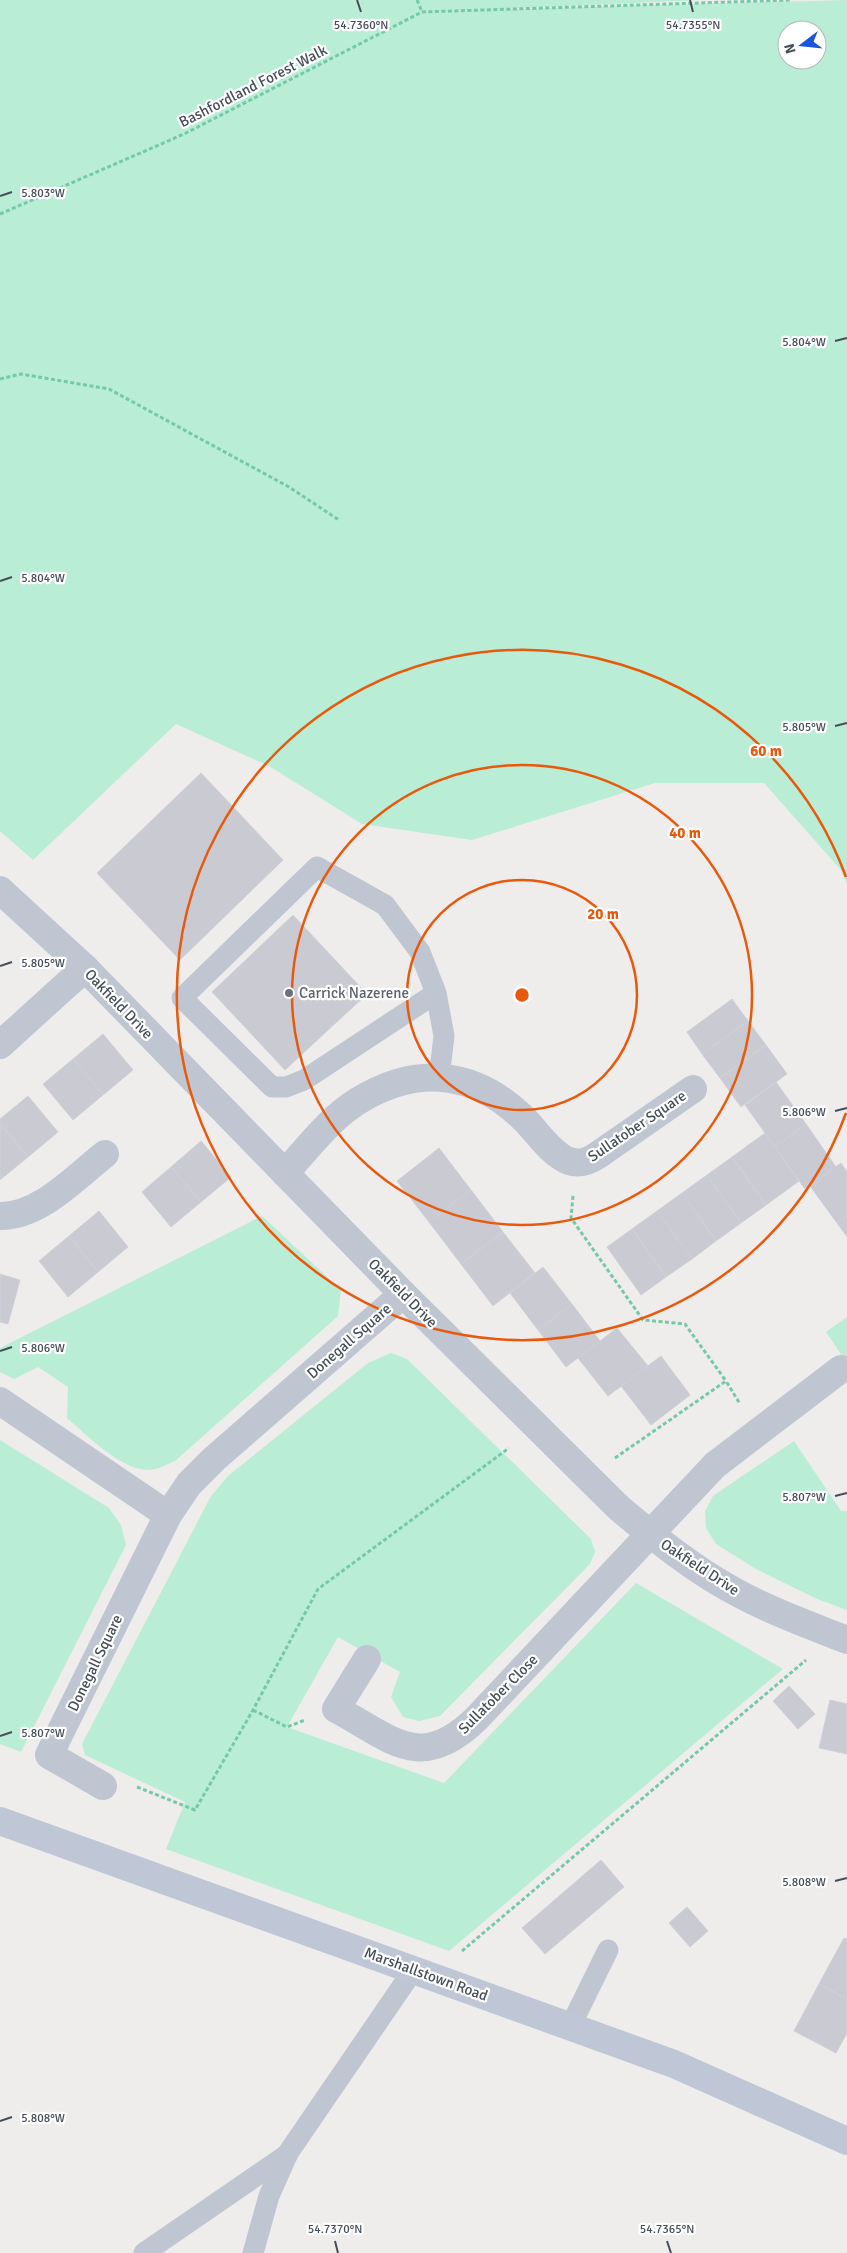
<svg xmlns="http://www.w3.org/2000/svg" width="847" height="2253" font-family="Signika,sans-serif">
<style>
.green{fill:#baedd5;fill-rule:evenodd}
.building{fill:#c9cad2;stroke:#d0d1d8}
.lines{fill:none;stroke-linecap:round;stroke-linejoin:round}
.path{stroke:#74c9ab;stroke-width:3;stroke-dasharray:4 2.5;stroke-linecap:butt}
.service{stroke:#c0c6d1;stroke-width:21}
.minor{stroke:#c0c6d1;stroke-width:28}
.tertiary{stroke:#c0c6d1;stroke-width:28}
.secondary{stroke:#bfc6d5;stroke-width:28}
.ticks{fill:none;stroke:#454d59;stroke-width:2}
.ring{fill:none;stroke:#e8590c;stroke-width:2.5}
.worship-dot{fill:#6b7280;stroke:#fff;stroke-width:2}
.labels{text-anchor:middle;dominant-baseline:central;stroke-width:4.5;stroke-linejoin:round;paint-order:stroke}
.street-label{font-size:15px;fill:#454d59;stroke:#fff}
.worship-label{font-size:15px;fill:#5b616d;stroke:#fff;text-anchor:start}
.ticks-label{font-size:12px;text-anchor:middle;fill:#454d59;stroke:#fff;stroke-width:4.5;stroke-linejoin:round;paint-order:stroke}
.centre{fill:#e8590c;stroke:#fff;stroke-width:2.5}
.ring-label{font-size:15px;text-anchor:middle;font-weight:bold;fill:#e8590c;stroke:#fff;stroke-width:4.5;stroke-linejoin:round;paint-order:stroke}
</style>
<rect width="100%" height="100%" fill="#efecec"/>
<g class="green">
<path d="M0,0H702L476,10L847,0V884L841,870L764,783H655L472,840L362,824L269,766L176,724L33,860L0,831ZM787,30H817V60H787Z"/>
<path d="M262,1216L341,1290L338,1316L175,1461C167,1464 157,1470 149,1470C120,1470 87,1435 67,1418L68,1387L38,1367L14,1379L0,1372V1348Z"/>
<polygon points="847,1317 847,1363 826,1332"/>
<polygon points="391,1353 407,1359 591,1539 595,1552 590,1564 440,1716 419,1721 403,1717 391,1697 400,1672 338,1637 287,1727 444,1783 636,1583 783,1669 449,1951 166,1849 185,1802 85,1755 82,1744 211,1496 228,1476 368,1363"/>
<polygon points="0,1440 109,1508 121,1525 126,1545 21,1752 0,1744"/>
<polygon points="794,1441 841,1511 847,1511 847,1610 817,1599 756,1569 716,1544 706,1528 705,1511 713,1496"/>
</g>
<g class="building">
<polygon points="201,773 283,860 180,960 97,873"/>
<polygon points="293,915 367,994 285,1070 212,992"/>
<polygon points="732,999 748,1021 702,1054 687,1032"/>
<polygon points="748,1021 766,1045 720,1078 702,1054"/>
<polygon points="103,1034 133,1070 103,1095 73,1059"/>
<polygon points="766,1045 787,1074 741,1107 720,1078"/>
<polygon points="73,1059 103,1095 73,1120 43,1084"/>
<polygon points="776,1082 806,1124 775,1147 745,1105"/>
<polygon points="28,1096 58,1132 28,1157 0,1123 0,1119"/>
<polygon points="0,1123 28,1157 0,1180"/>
<polygon points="806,1124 836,1167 805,1189 775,1147"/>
<polygon points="765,1133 799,1181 766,1205 732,1157"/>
<polygon points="201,1141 231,1177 201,1202 171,1167"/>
<polygon points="439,1148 471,1190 429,1222 397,1181"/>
<polygon points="732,1157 766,1205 741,1223 707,1175"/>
<polygon points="841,1163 847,1172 847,1216 837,1223 810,1186"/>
<polygon points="171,1167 201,1202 171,1227 142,1192"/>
<polygon points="707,1175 741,1223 716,1241 682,1193"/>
<polygon points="471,1190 503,1232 461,1264 429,1222"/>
<polygon points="682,1193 716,1241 692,1259 657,1211"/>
<polygon points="99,1211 128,1247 98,1272 69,1236"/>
<polygon points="657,1211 692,1259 666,1277 632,1229"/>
<polygon points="847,1216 847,1237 837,1223"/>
<polygon points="632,1229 666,1277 641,1295 607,1247"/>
<polygon points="503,1232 535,1273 493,1306 461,1264"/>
<polygon points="69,1236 98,1272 68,1297 39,1261"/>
<polygon points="543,1267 572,1304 538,1330 510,1293"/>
<polygon points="0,1274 20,1280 8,1324 0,1322"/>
<polygon points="572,1304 600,1341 566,1367 538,1330"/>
<polygon points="617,1328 648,1366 608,1396 578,1358"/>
<polygon points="661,1356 690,1395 651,1425 621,1386"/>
<polygon points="789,1686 815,1714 798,1729 773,1701"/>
<polygon points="830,1700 847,1704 847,1754 819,1748"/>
<polygon points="601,1860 624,1887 545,1954 522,1928"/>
<polygon points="687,1907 708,1931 690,1947 669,1923"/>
<polygon points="844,1938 847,1939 847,1999 819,1984"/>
<polygon points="819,1984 847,1999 847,2033 836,2053 794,2031"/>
</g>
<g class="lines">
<g class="path">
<polyline points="417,0 422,12"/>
<polyline points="0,214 184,134 422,12 791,0"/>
<polyline points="0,379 21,374 109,389 289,487 339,520"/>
<polyline points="573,1196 571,1218 643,1320 685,1324 726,1381"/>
<polyline points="615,1458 726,1381 740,1404"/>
<polyline points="253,1710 287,1727 305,1720"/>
<polyline points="137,1787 195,1810 253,1710 318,1589 509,1448"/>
<polyline points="462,1951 806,1660"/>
</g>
<g class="service">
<polyline points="436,993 304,1080 286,1087 272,1087 182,998 317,867 385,905 420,952 436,993 444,1036 439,1078"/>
<polyline points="571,2025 608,1950"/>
<polyline points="144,2253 288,2154"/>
<polyline points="253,2253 269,2196 288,2153 414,1969"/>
</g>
<g class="minor">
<polyline points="0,1045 85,968"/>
<path d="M285,1173C307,1149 330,1118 358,1101C418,1064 476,1071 525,1120C537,1132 552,1155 569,1161C580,1165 589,1161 598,1155L693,1089"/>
<path d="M0,1216C39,1217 76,1177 105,1154"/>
<polyline points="0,1401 168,1515"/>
<path d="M367,1659L336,1709C392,1739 420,1773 476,1719L715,1465L841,1369"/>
<polyline points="103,1786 49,1755 168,1515 189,1484 214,1459 403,1294"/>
</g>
<path class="tertiary" d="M0,890L85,968L403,1294L619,1508C655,1538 693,1569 734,1591C770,1611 809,1625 847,1640"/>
<polyline class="secondary" points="0,1821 674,2064 847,2141"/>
</g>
<path class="ticks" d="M357,0L361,12M690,0L693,12M0,196L12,192M835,341L847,338M0,581L12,577M835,726L847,723M0,966L12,962M835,1111L847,1108M0,1351L12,1347M835,1496L847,1493M0,1736L12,1732M835,1881L847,1878M0,2121L12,2117M335,2241L338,2253M667,2241L671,2253"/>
<g class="ring">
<circle cx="522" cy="995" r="115"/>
<circle cx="522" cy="995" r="230"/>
<path d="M846 1113A345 345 0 1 1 846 877"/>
</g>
<circle class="worship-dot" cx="289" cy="993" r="5"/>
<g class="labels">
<g class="street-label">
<text transform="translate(253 86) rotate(-27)">Bashfordland Forest Walk</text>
<text transform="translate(119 1004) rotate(46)">Oakfield Drive</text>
<text transform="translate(637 1126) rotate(-34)">Sullatober Square</text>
<text transform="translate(403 1293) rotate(45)">Oakfield Drive</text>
<text transform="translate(349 1341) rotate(-41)">Donegall Square</text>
<text transform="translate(700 1567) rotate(33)">Oakfield Drive</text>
<text transform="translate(95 1663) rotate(-64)">Donegall Square</text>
<text transform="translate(498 1694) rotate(-45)">Sullatober Close</text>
<text transform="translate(426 1974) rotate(20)">Marshallstown Road</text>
</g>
<g class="worship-label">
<text x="299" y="993">Carrick Nazerene</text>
</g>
</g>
<g class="ticks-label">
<text x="361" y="29">54.7360°N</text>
<text x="693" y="29">54.7355°N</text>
<text x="43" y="197">5.803°W</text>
<text x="804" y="346">5.804°W</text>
<text x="43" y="582">5.804°W</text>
<text x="804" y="731">5.805°W</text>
<text x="43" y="967">5.805°W</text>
<text x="804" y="1116">5.806°W</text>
<text x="43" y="1352">5.806°W</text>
<text x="804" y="1501">5.807°W</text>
<text x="43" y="1737">5.807°W</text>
<text x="804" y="1886">5.808°W</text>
<text x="43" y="2122">5.808°W</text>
<text x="335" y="2233">54.7370°N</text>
<text x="667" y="2233">54.7365°N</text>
</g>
<circle cx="522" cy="995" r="8" class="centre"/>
<g class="ring-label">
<text x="766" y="756">60 m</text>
<text x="685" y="838">40 m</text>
<text x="603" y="919">20 m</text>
</g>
<g transform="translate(802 45) rotate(254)"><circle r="24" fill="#ffffff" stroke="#b5b8bd"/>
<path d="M0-4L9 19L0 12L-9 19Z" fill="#1d55d8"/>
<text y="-8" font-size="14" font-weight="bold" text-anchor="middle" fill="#454d59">N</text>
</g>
</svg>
